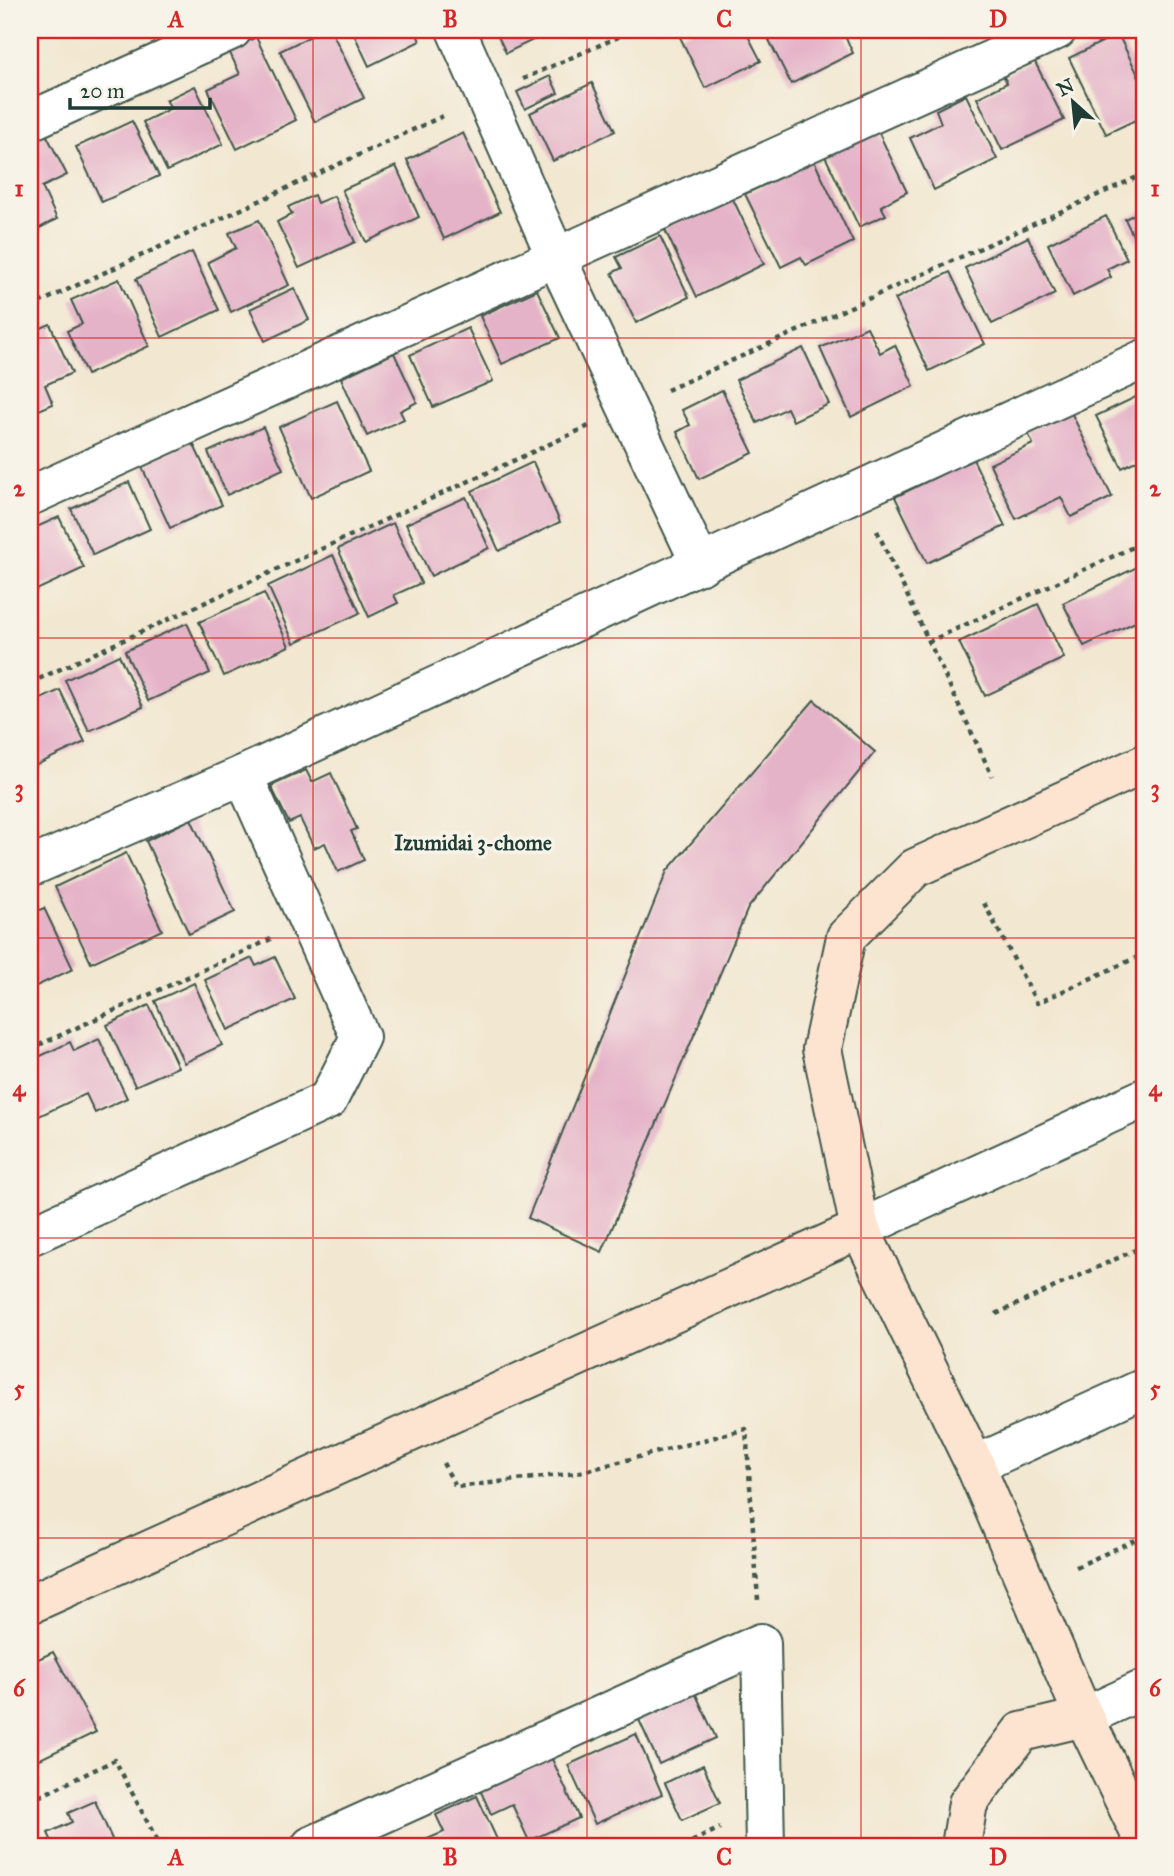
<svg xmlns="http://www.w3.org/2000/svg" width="1174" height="1876" font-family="'IM FELL Great Primer',serif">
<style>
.building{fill:#e5b3c8}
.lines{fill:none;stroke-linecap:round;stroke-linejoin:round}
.street-casing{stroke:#3f564b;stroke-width:42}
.secondary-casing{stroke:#3f564b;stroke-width:42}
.path{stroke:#3f564b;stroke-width:4.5;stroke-dasharray:5 5;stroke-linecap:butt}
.street{stroke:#fff;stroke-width:38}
.secondary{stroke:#fde4d1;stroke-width:38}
.grid{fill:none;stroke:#d62828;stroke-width:2;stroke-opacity:0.55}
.labels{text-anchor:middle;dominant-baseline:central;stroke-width:7;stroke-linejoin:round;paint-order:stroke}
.neighbourhood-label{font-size:21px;font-weight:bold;fill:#1f3d34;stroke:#f7f3e8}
.neatline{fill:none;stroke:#d62828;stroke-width:2.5}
.grid-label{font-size:23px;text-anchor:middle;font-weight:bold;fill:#d62828}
</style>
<rect width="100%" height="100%" fill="#f7f3e8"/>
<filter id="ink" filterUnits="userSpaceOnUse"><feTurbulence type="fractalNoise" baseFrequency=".0143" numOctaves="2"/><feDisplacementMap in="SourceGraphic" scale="14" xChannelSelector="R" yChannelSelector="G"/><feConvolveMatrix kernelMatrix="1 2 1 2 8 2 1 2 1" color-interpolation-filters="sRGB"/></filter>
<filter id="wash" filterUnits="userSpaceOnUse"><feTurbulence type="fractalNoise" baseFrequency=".00686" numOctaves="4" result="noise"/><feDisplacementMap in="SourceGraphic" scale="28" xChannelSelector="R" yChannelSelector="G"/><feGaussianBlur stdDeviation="1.57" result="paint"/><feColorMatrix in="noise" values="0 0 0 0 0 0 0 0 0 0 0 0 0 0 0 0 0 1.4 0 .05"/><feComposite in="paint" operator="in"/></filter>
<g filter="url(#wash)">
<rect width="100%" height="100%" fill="#f2e7d0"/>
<g id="blocks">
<g class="building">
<polygon points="323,30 331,30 364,98 315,122 280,51"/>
<polygon points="352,30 415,30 420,41 369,66"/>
<polygon points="495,30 554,30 506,53"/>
<polygon points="691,30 745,30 761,61 705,88 679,35"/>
<polygon points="764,30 842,30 853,53 791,84"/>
<polygon points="1118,34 1144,87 1144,116 1106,134 1069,58"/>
<polygon points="256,37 296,120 237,149 208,89 240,74 229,51"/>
<polygon points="1034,60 1064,120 1002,150 977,98 1007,83 1003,75"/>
<polygon points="550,76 558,93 525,109 517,92"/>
<polygon points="592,83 615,131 553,161 530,113"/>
<polygon points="195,86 223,144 167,171 143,122 171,108 166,100"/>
<polygon points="966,95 997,159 934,190 910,138 941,123 936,110"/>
<polygon points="132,121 159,176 102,202 76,147"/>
<polygon points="877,129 907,192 881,206 886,215 859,227 824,154"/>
<polygon points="463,133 500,212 444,239 407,160"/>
<polygon points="46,134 67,175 42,187 57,219 30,233 30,142"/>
<polygon points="814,161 853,242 806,265 801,257 781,267 745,194"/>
<polygon points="396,166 419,217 366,242 342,190"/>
<polygon points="314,195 317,203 334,196 355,242 299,268 277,222 292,214 288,207"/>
<polygon points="731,195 764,264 697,297 664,228"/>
<polygon points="1144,209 1144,259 1125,219"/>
<polygon points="1106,216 1127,259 1107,269 1111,277 1073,296 1048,244"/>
<polygon points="259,220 289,285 231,312 208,262 236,248 229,233"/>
<polygon points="660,236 689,297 636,323 612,273 622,268 616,257"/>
<polygon points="1028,237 1055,294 992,324 965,268"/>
<polygon points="192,252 219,310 162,337 136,279"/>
<polygon points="950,272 985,344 929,371 895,299"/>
<polygon points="119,279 149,346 87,375 67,331 82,324 71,300"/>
<polygon points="294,288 309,320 265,341 250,309"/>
<polygon points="537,290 560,338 502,364 480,316"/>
<polygon points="50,324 72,373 45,385 53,404 30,414 30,333"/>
<polygon points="867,327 880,353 895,345 914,386 851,417 820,348"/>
<polygon points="468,328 493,381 433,407 410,355"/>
<polygon points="803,348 829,404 793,421 787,408 757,423 736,380"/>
<polygon points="394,353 417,402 400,411 404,419 367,436 341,378"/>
<polygon points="722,390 753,453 699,479 677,432 690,425 682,410"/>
<polygon points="1144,393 1144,457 1122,468 1096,416"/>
<polygon points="337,401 369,471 311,498 279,427"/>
<polygon points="1070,410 1112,497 1071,517 1061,497 1016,519 990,464 1033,444 1027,431"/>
<polygon points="263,427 283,469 227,495 208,452"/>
<polygon points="192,441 222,505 170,528 141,465"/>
<polygon points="973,459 1005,526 927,563 895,497"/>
<polygon points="533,462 560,522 499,551 472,491"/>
<polygon points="129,482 150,529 93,555 71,509"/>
<polygon points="466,497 489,548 431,576 406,524"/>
<polygon points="59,517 84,568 30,593 30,530"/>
<polygon points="393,523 421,583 394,595 398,603 369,617 338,549"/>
<polygon points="333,555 360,613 294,643 268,586"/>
<polygon points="1137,567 1144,583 1144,618 1084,646 1063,603"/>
<polygon points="264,593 289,646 224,676 199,622"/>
<polygon points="1038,604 1064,658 985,696 959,642"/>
<polygon points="187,623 210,673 148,701 125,651"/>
<polygon points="119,655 143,707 89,731 65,680"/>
<polygon points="60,690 85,742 30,768 30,704"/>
<polygon points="814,700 875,752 748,908 602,1252 528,1218 667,871"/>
<polygon points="306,770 312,782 331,773 357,829 351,831 364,860 338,872 325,843 314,848 300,818 289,823 271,786"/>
<polygon points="191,819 235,912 189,934 146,841"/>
<polygon points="126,853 162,930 91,963 55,887"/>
<polygon points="44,908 73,969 30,989 30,914"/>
<polygon points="275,957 295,999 228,1030 205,980 252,958 256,966"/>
<polygon points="194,983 222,1045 184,1063 155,1001"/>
<polygon points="149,1005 178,1067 135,1086 107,1025"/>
<polygon points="99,1039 127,1098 95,1113 86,1094 37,1117 30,1100 30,1061 70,1042 74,1051"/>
<polygon points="53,1652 96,1732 30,1764 30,1663"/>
<polygon points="692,1686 716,1738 659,1764 635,1711"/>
<polygon points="636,1734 662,1794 595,1824 568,1765"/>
<polygon points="552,1759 579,1818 529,1841 512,1804 491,1814 476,1781 510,1766 514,1776"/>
<polygon points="703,1765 720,1803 682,1820 665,1783"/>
<polygon points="477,1796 500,1846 411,1846 444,1832 436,1815"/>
<polygon points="95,1801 115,1846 54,1846 48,1833 72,1822 68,1813"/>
<polygon points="391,1838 395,1846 371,1846"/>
</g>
</g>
</g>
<g filter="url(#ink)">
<use href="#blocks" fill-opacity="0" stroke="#3f564b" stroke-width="2"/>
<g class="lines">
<defs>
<g id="street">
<polyline points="456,30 556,257 701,565"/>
<polyline points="30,121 232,30"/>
<polyline points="30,496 1057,30"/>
<polyline points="30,867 243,775 1144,359"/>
<polyline points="860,1229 1144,1098"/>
<polyline points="30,1236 328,1100 360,1037 243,775"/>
<polyline points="975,1465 1144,1388"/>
<polyline points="1084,1717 1144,1689"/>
<polyline points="311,1846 761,1643 765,1846"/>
</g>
<g id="secondary">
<polyline points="1144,764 915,868 846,937 822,1049 860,1229 975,1465 1084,1717 1144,1841"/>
<polyline points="30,1604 860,1229"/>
<polyline points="961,1846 968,1803 1021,1732 1084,1717"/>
</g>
</defs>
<use href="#street" class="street-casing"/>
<use href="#secondary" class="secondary-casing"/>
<g class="path">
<polyline points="523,79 634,30"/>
<polyline points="30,307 445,115"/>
<polyline points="667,390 1144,174"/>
<polyline points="877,531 992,776"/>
<polyline points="928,642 1144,542"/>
<polyline points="30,683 589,426"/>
<polyline points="984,903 1037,1003 1144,954"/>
<polyline points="30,1049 271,939"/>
<polyline points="996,1314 1144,1246"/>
<polyline points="443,1463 456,1487 577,1473 746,1429 758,1600"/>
<polyline points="1076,1567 1144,1536"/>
<polyline points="30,1801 115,1760 160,1846"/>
<polyline points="683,1846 720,1828"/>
</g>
<use href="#street" class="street"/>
<use href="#secondary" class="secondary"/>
</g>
</g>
<path class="grid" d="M313,30V1846M587,30V1846M861,30V1846M30,338H1144M30,638H1144M30,938H1144M30,1238H1144M30,1538H1144"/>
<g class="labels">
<g class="neighbourhood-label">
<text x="473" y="843">Izumidai 3-chome</text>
</g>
</g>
<rect width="1174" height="1876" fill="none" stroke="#f7f3e8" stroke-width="77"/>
<g transform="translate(1073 102) rotate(333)" stroke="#f7f3e8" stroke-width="5" paint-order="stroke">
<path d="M0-5L12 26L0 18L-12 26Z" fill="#1f3d34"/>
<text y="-10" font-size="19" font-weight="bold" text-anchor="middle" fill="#1f3d34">N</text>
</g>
<path d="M70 98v10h140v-10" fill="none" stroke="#1f3d34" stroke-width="3.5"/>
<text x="80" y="98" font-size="21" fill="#1f3d34" stroke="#f7f3e8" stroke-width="5" paint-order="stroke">20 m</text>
<rect x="38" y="38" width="1098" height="1800" class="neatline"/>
<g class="grid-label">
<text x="176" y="27">A</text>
<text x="450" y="27">B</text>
<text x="724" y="27">C</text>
<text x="998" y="27">D</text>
<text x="19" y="196">1</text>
<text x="1155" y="196">1</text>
<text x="19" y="496">2</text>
<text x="1155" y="496">2</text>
<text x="19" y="796">3</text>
<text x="1155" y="796">3</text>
<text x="19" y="1096">4</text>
<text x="1155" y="1096">4</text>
<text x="19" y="1396">5</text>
<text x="1155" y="1396">5</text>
<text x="19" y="1696">6</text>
<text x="1155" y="1696">6</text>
<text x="176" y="1865">A</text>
<text x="450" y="1865">B</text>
<text x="724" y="1865">C</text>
<text x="998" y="1865">D</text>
</g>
</svg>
